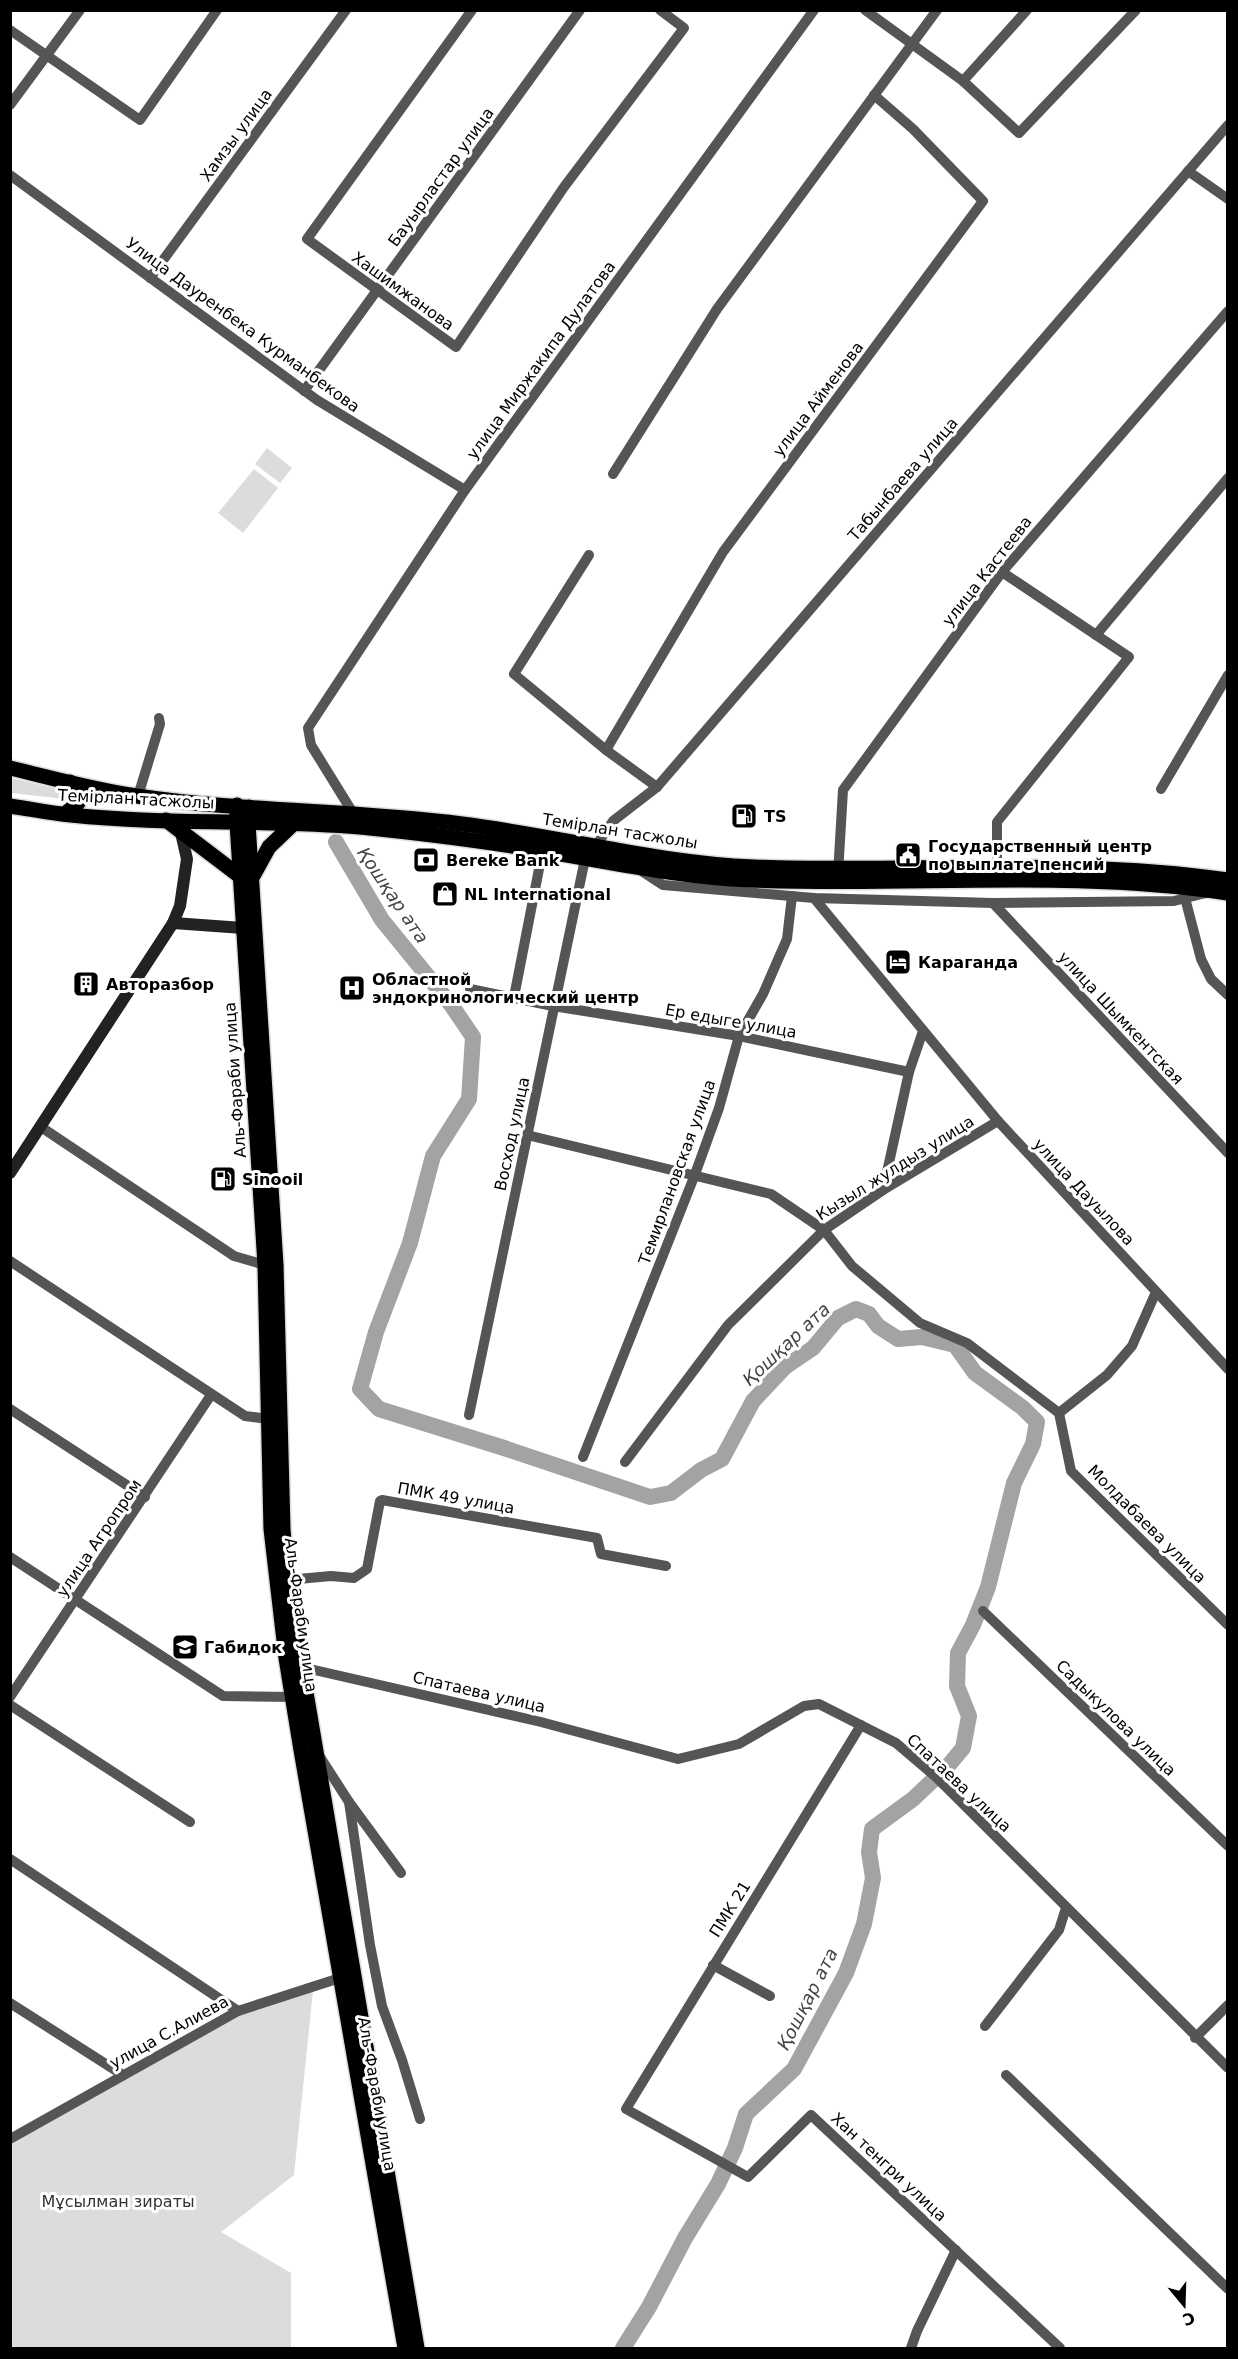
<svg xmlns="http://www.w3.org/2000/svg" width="1238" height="2359" font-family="'DejaVu Sans',sans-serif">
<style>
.green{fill:#dcdcdc}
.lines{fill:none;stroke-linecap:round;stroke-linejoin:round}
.river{stroke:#a3a3a3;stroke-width:16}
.primary-casing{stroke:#dbdbdb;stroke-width:18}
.street{stroke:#555;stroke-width:10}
.secondary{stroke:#222;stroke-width:12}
.primary{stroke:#000;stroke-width:15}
.labels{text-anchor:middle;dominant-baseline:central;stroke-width:6;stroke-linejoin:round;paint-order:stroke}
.street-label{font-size:16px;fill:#000;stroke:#fff}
.poi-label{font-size:16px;font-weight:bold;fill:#000;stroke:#fff;text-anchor:start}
.park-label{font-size:16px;fill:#333;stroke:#fff}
.water-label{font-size:18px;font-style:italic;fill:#444;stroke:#fff}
</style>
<rect width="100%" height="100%" fill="#fff"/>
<g class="green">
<polygon points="267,448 292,468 280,483 255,464"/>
<polygon points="254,469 278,488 243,533 218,513"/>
<polygon points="11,778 129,806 11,793"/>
<polygon points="314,1981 294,2175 221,2232 291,2273 291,2348 11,2348 10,2139 238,2011"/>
</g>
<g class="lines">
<polyline class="river" points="336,842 382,920 452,1006 473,1037 469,1099 433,1156 410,1243 376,1332 360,1389 379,1409 504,1448 650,1497 671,1493 701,1470 722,1459 753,1401 785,1367 813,1348 838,1318 856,1309 869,1314 878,1326 898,1339 922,1337 955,1345 975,1373 1023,1408 1037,1422 1033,1444 1014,1483 988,1587 973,1625 958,1653 957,1686 969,1716 963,1748 948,1766 913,1799 872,1829 869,1852 873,1878 864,1924 846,1973 794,2069 746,2114 735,2148 718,2184 685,2238 649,2307 623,2348"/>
<defs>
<g id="primary">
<path d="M10,768C52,778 94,790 137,796C244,812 354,810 462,824C560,836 655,863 754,867C912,873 1071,857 1228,880"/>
<polyline points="237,805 237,823 265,1265 271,1529 286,1658 301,1750 405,2348"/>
<path d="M10,806C31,809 51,813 71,815C167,825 264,819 360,827C419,833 478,840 536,850C607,861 677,877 749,880C908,887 1069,869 1228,893"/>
<polyline points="249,807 248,823 276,1265 283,1529 287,1580 417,2348"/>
<polyline points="65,814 78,803 76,791 70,782"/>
<polyline points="166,820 241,877"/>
<polyline points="253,876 269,847 292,825"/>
</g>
</defs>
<use href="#primary" class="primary-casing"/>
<g class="street">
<polyline points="472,10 307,239 456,347 564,187 684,28 660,10"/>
<polyline points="865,10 963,81 1019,133 1136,10"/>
<polyline points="10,30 140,120 217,10"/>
<polyline points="963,81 1027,10"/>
<polyline points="10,105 80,10"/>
<polyline points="1188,171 1228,199"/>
<polyline points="10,175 317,400 465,490"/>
<polyline points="150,278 346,10"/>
<polyline points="304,391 580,10"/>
<polyline points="613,474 717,309 937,10"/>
<polyline points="589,555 514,674 606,750 657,787"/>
<polyline points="1096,635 1228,478"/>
<polyline points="606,750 723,552 983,201 913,129 874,95"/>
<polyline points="1161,789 1228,675"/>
<polyline points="138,796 160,724 159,718"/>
<polyline points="353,813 311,745 308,728 465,490 814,10"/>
<polyline points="595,847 613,821 657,787 1228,125"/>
<polyline points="997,867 997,822 1129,657 1002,572"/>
<polyline points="640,870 663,885 814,898 993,903 1174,901 1206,893"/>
<polyline points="838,874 843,790 1002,572 1228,311"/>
<polyline points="814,898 998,1121 1228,1369"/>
<polyline points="1185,898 1201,959 1211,979 1228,995"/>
<polyline points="993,903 1228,1153"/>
<polyline points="470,989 553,1006 739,1036 909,1072 923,1031"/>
<polyline points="514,997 539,869"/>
<polyline points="41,1127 234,1256 265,1265"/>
<polyline points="527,1135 771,1194 824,1230 852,1266 920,1323 967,1343 1059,1413 1071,1471 1228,1625"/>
<polyline points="883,1190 909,1072"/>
<polyline points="10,1261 245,1416 269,1419"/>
<polyline points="10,1409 145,1497"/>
<polyline points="1059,1413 1107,1375 1132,1346 1156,1292"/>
<polyline points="469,1415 585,859"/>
<polyline points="583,1457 694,1177 719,1108 739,1036 763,994 787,939 792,896"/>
<polyline points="625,1462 728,1325 824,1230 883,1190 998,1121"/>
<polyline points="10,1557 223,1696 294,1697"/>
<polyline points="287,1580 331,1576 354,1578 367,1569 380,1501 382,1500 597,1538 601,1554 666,1566"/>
<polyline points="983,1611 1228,1846"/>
<polyline points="297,1666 541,1722 678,1759 739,1744 804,1706 819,1704 896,1743 936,1777 1228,2068"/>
<polyline points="10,1697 211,1395"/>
<polyline points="10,1705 190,1822"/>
<polyline points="861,1725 626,2109 748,2177 811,2115 1060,2348"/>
<polyline points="320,1757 349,1802 401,1873"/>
<polyline points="349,1802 370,1945 382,2006 402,2060 420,2119"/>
<polyline points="10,1859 238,2011"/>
<polyline points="713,1965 770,1996"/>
<polyline points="10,2003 123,2075"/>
<polyline points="985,2026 1059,1930 1066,1908"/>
<polyline points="1195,2038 1228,2005"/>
<polyline points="1006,2075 1228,2289"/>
<polyline points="10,2139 238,2011 346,1976"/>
<polyline points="911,2348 917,2331 956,2250"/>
</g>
<g class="secondary">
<polyline points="173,923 243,928"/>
<polyline points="10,1173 173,923 180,906 187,859 181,833"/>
</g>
<use href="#primary" class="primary"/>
</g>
<defs>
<symbol id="fuel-square" viewBox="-11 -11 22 22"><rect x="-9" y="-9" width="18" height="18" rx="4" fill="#000" stroke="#fff"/><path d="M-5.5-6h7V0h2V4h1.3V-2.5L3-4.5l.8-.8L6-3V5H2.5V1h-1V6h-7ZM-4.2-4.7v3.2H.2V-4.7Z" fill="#fff"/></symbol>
<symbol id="civic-square" viewBox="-11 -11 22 22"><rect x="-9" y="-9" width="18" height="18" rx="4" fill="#000" stroke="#fff"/><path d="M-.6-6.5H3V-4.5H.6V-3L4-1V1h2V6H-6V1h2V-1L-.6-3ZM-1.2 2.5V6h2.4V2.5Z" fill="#fff"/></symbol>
<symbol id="bank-square" viewBox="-11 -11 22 22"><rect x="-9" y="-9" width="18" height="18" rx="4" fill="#000" stroke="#fff"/><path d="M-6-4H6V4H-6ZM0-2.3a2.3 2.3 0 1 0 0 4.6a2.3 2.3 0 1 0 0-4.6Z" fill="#fff"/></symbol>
<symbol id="shop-square" viewBox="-11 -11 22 22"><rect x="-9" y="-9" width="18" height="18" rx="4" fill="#000" stroke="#fff"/><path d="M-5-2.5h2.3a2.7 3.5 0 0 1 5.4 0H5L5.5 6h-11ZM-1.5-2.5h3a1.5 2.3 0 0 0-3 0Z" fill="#fff"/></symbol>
<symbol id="hotel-square" viewBox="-11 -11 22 22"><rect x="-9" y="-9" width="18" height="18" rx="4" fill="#000" stroke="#fff"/><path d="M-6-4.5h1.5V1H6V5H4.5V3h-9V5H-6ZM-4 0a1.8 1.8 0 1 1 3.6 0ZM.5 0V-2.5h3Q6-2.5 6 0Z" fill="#fff"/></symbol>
<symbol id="building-square" viewBox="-11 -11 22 22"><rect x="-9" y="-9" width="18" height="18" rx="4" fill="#000" stroke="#fff"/><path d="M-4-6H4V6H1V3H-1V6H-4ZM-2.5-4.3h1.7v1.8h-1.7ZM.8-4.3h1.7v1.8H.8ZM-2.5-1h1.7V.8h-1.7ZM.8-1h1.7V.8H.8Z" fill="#fff"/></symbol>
<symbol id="hospital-square" viewBox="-11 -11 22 22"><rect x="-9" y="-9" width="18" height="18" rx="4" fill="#000" stroke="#fff"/><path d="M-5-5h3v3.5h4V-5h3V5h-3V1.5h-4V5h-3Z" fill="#fff"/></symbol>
<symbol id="school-square" viewBox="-11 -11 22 22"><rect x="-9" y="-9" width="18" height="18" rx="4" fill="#000" stroke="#fff"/><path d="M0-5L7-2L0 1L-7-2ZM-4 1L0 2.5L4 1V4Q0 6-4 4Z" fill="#fff"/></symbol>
</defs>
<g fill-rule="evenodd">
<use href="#fuel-square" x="729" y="801" width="30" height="30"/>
<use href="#civic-square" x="893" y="840" width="30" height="30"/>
<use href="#bank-square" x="411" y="845" width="30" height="30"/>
<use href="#shop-square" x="430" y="879" width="30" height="30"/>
<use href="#hotel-square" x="883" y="947" width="30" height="30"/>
<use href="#building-square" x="71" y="969" width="30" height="30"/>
<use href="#hospital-square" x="337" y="973" width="30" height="30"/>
<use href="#fuel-square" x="208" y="1164" width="30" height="30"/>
<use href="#school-square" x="170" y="1632" width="30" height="30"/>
</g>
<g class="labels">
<g class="street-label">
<text transform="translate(236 135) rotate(-54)">Хамзы улица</text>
<text transform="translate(441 177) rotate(-54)">Бауырластар улица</text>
<text transform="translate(403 291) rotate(36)">Хашимжанова</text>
<text transform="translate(243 325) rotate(36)">Улица Дауренбека Курманбекова</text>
<text transform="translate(541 360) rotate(-54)">улица Миржакипа Дулатова</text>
<text transform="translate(818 399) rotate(-53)">улица Айменова</text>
<text transform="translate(903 479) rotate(-49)">Табынбаева улица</text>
<text transform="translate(987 571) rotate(-52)">улица Кастеева</text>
<text transform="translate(136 799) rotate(3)">Темірлан тасжолы</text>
<text transform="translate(620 831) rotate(9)">Темірлан тасжолы</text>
<text transform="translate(1121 1018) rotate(47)">улица Шымкентская</text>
<text transform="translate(731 1021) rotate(10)">Ер едыге улица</text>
<text transform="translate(235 1080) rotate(-94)">Аль-Фараби улица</text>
<text transform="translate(512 1134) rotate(-78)">Восход улица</text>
<text transform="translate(895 1168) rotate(-32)">Кызыл жулдыз улица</text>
<text transform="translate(677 1172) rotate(-70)">Темирлановская улица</text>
<text transform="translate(1084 1192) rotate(47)">улица Дауылова</text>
<text transform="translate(456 1498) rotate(10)">ПМК 49 улица</text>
<text transform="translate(1147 1524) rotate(45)">Молдабаева улица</text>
<text transform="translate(99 1538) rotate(-56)">улица Агропром</text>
<text transform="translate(301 1615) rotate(82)">Аль-Фараби улица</text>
<text transform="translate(479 1692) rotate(13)">Спатаева улица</text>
<text transform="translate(1116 1718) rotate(44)">Садыкулова улица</text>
<text transform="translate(959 1783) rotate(43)">Спатаева улица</text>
<text transform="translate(730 1909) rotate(-58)">ПМК 21</text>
<text transform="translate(169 2032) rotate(-29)">улица С.Алиева</text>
<text transform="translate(377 2094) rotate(80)">Аль-Фараби улица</text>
<text transform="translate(889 2167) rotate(43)">Хан тенгри улица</text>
</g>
<g class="poi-label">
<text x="764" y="816">TS</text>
<text x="928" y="846">Государственный центр<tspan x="928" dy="18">по выплате пенсий</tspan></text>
<text x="446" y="860">Bereke Bank</text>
<text x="464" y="894">NL International</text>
<text x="918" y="962">Караганда</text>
<text x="372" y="979">Областной<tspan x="372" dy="18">эндокринологический центр</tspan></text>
<text x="106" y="984">Авторазбор</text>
<text x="242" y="1179">Sinooil</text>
<text x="204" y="1647">Габидок</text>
</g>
<g class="park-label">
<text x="118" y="2201">Мұсылман зираты</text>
</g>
<g class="water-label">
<text transform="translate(393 895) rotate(56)">Қошқар ата</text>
<text transform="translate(786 1344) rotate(-43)">Қошқар ата</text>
<text transform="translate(807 1999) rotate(-63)">Қошқар ата</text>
</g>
</g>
<rect width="1238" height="2359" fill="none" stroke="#000000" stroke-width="24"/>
<g transform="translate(1184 2305) rotate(161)" stroke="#ffffff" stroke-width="4.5" paint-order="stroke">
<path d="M0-4.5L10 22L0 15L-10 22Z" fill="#000000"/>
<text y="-9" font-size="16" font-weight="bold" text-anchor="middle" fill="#000000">С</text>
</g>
</svg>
